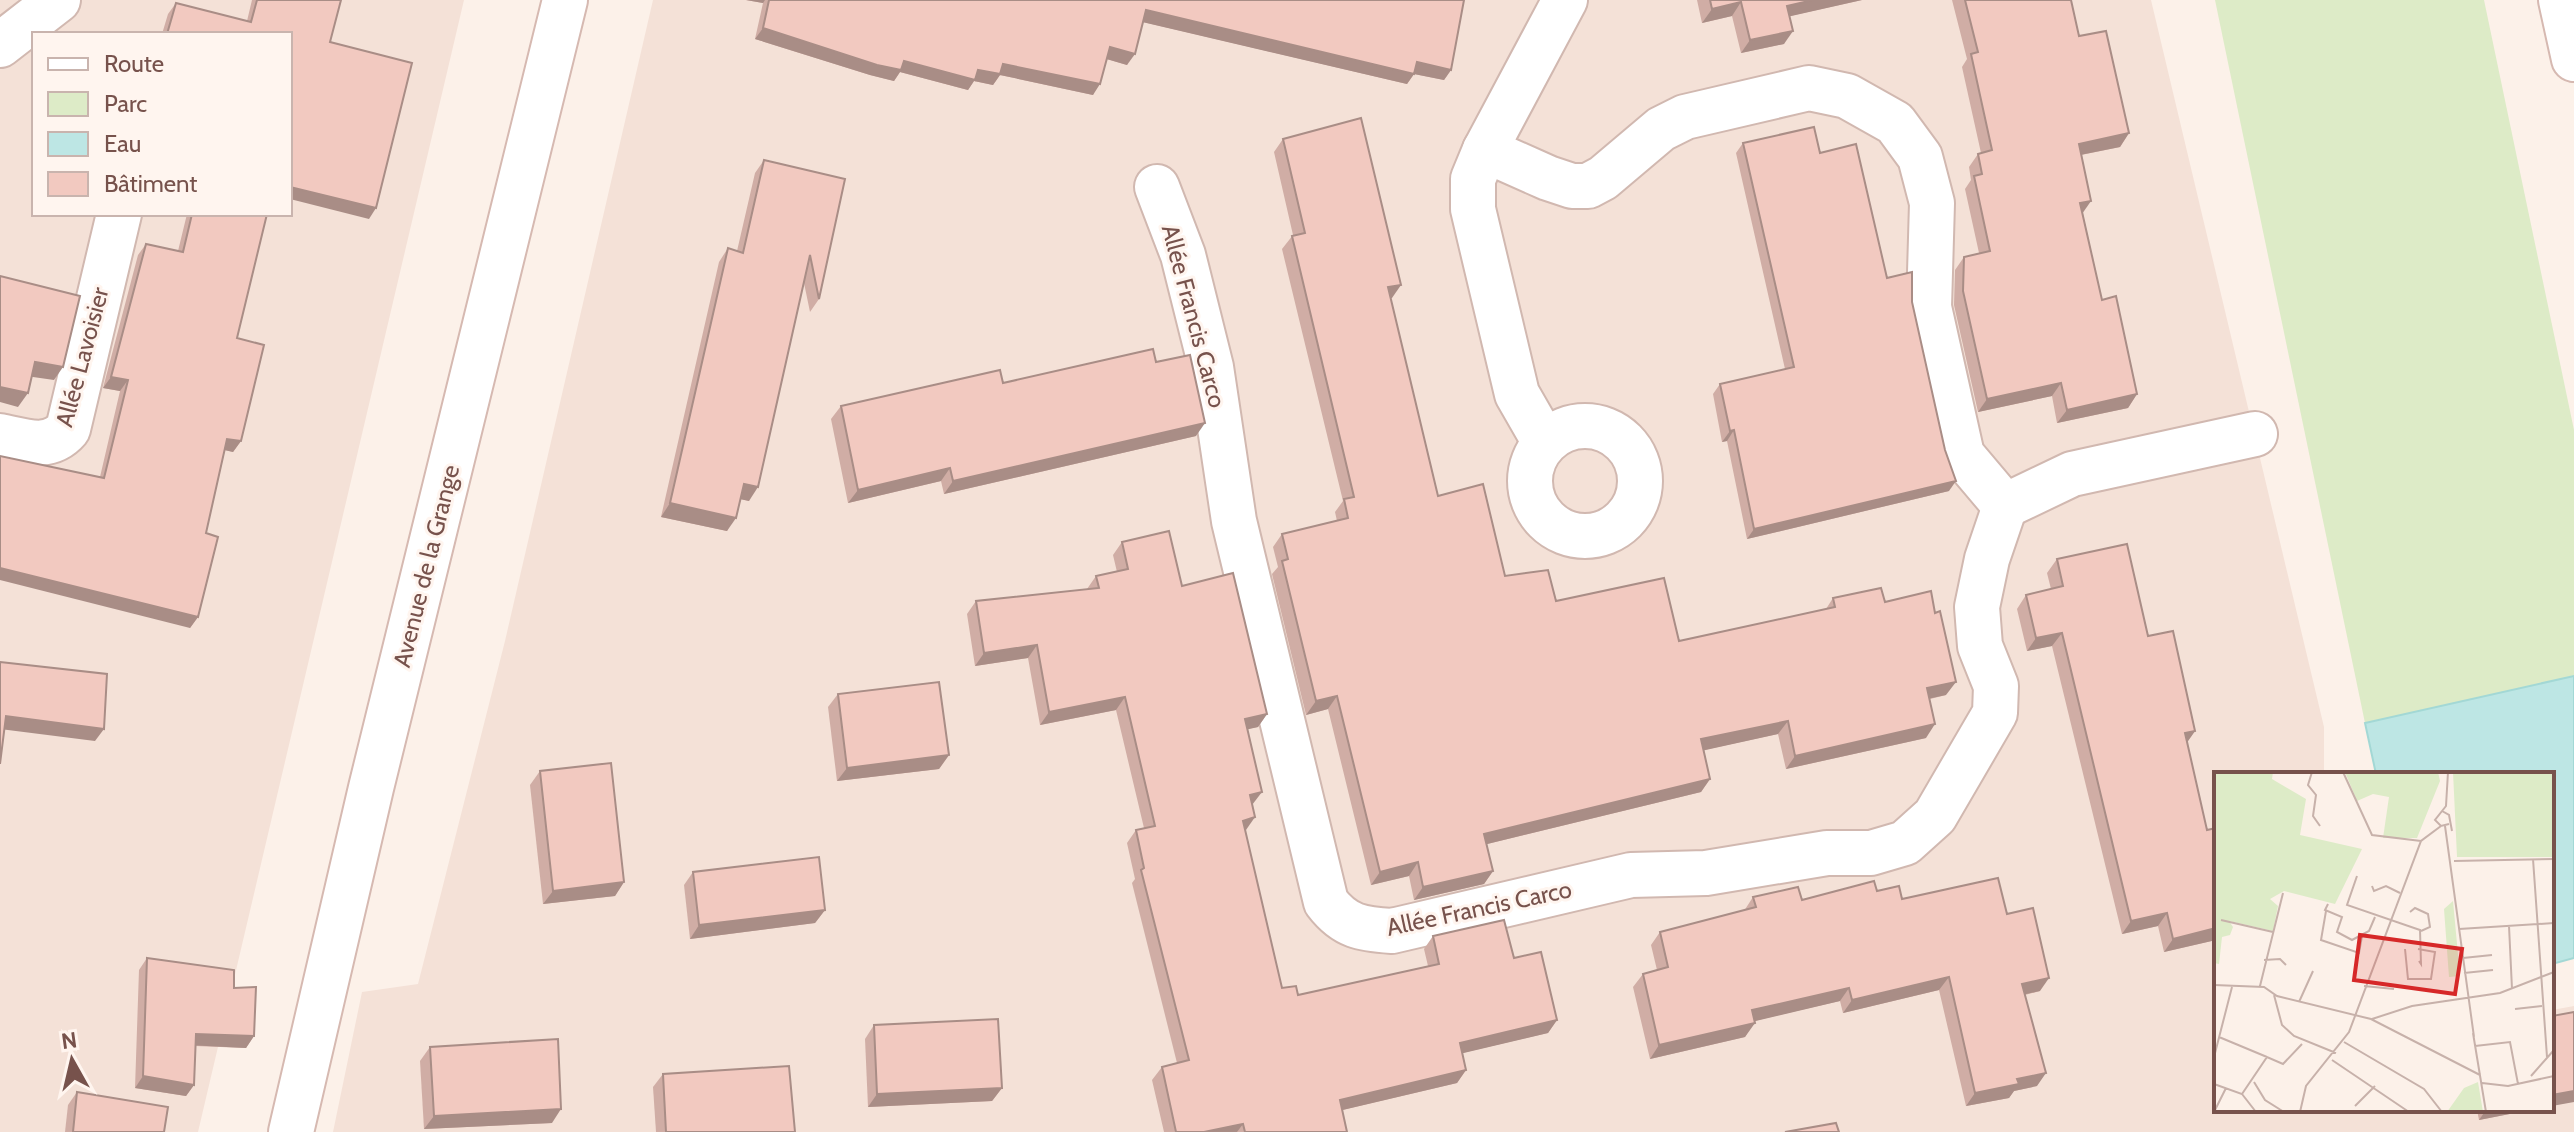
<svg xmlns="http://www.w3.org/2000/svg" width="2574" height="1132" font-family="Cabin,sans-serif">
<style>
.residential{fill:#f4e1d7;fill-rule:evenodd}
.green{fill:#ddebc7}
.water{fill:#bde6e4;stroke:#a3d8d5;stroke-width:2}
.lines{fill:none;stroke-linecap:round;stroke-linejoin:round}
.street-casing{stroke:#d1b8b0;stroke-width:48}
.secondary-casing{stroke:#d6b9b1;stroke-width:48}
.street{stroke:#fff;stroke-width:44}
.secondary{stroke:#fff;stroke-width:44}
.wall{fill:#d0ada5}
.shaded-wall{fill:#a98d86}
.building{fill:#f2c9c0;stroke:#a98d86;stroke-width:2}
.labels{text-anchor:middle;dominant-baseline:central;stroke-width:6;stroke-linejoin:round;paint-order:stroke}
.street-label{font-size:24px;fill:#77524c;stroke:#fff5ef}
.inset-road{fill:none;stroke:#c7b1aa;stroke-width:2}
.view{fill:#d62828;fill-opacity:0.15;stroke:#d62828;stroke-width:4}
.inset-edge{fill:none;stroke:#77524c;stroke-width:4}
</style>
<rect width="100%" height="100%" fill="#fcf1e9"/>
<g class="residential">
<path d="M0,0H464L198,1132H0ZM34,34H290V214H34Z"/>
<polygon points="653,0 2151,0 2324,727 2324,774 2216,774 2216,1110 2552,1110 2552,1010 2574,1006 2574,1132 333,1132 362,992 418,984 505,641"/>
</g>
<polygon class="green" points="2215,0 2484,0 2574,430 2574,676 2365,723"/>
<polygon class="water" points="2574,676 2574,958 2552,964 2552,774 2376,774 2365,723"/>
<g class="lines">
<defs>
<g id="street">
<polyline points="0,45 58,0"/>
<polyline points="1485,150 1548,178 1572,186 1588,186 1603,178 1661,129 1685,117 1809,88 1847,96 1895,123 1920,157 1932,203 1929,307 1962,455 2005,506"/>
<path d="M1157,187L1183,255L1211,367L1234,521L1326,902C1345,927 1362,929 1392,931L1631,875L1706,873L1827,853H1871L1905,843L1935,816L1995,713L1996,686L1980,646L1977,607L1987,559L2005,506"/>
<circle cx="1585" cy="481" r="55"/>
<path d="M0,436C25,441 49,451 68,429L119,214"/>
<polyline points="1544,441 1517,394 1473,209 1473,179 1485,150 1565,0"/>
<polyline points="2005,506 2072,474 2255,434"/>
</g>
<g id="secondary">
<polyline points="2561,0 2574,59"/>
<polyline points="291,1132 371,788 565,0"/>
</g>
</defs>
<use href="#street" class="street-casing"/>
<use href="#secondary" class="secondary-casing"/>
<use href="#street" class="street"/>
<use href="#secondary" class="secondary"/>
</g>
<g class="wall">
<polygon points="252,0 341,0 330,42 369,219 290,34 162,34 168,14 176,3 247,21"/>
<polygon points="746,0 1464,0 1451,70 1444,80 1414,74 1407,84 1143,22 1127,65 1107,59 1093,95 1000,75 993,85 974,81 968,90 900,72 894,81 870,75 755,39 763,3"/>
<polygon points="1697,0 1862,0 1790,16 1784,44 1741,53 1732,16 1702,23"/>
<polygon points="1952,0 2071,0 2079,36 2129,133 2120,147 2081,155 2083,214 2102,300 2137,394 2128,408 2057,423 2052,396 1978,412 1954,305 1955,270 1964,257 1979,253 1965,189 1971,180 1969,167 1978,154 1981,153 1962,67 1967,59"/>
<polygon points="1283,139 1392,298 1390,298 1438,496 1505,576 1556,601 1679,641 1826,609 1833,598 1885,602 1946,695 1930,699 1926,738 1786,769 1778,734 1704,750 1710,779 1701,792 1487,844 1493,871 1484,884 1414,900 1409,876 1371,885 1328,709 1306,715 1272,574 1278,567 1273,547 1282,534 1337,521 1335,512 1343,501 1282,249 1293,235 1274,152"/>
<polygon points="1743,143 1820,153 1887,278 1912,302 1949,491 1747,539 1727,441 1722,442 1713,394 1720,384 1785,369 1736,153"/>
<polygon points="764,160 845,179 819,299 810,312 804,283 749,501 741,499 727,531 661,517 719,262 728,248 737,251 755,173"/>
<polygon points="187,214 267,214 237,338 241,441 233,452 225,450 206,533 198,617 190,628 100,477 120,391 103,388 138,255 146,244 178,251"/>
<polygon points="1156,362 1196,436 944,494 941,481 848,503 831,419 841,406"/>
<polygon points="1122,542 1182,586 1267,714 1258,727 1247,729 1252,805 1245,831 1282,988 1298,995 1428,966 1424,949 1433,936 1514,958 1557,1020 1548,1033 1462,1053 1466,1070 1457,1083 1342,1110 1347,1132 1164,1132 1152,1080 1162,1067 1177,1063 1132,883 1135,879 1127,843 1136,830 1144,828 1116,710 1040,725 1028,658 975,666 967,614 976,601 1087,589 1096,576 1117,572 1113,555"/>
<polygon points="2057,559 2148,636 2195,731 2187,742 2207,830 2216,828 2216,940 2164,952 2158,926 2122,934 2052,646 2027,651 2017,609 2026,595 2051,589 2047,573"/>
<polygon points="838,694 949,755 939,769 837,781 828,707"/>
<polygon points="540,771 624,882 615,896 543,904 530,785"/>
<polygon points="693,872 825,910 815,923 690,939 684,885"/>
<polygon points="1877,891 1902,899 2007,914 2040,991 2025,995 2037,1086 2014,1091 2009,1098 1966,1106 1939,990 1843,1013 1840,1001 1792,1012 1754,1021 1745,1037 1650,1059 1633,987 1643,974 1657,970 1651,945 1660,932 1744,911 1753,897 1802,900"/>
<polygon points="147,958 234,988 254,1036 246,1048 195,1046 194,1085 186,1096 135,1088 139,970"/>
<polygon points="874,1025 1002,1088 992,1101 868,1107 865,1039"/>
<polygon points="430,1047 552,1123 424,1129 420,1061"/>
<polygon points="663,1074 795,1132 656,1132 653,1087"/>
<polygon points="77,1092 164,1132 65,1132 68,1105"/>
<polygon points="2477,1110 2530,1110 2479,1120"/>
</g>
<g class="shaded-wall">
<polygon points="746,0 765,0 763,3"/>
<polygon points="1813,0 1862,0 1778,19 1787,6"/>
<polygon points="1741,2 1732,16 1702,23 1712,9"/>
<polygon points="1146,10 1414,74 1407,84 1138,21"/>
<polygon points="763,28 904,61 978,70 1003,64 1100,84 1093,95 1000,75 993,85 974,81 968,90 900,72 894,81 870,75 755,39"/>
<polygon points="1793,31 1784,44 1741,53 1750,40"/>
<polygon points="1110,47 1135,54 1127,65 1103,58"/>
<polygon points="1417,62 1451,70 1444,80 1409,73"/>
<polygon points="2129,133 2120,147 2070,157 2079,144"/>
<polygon points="290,187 376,208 369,219 290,199"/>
<polygon points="2091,201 2082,214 2080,203"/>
<polygon points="1401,285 1392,298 1378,301 1388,287"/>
<polygon points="35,362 63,367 54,380 26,376"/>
<polygon points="111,377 128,380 120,391 103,388"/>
<polygon points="2061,383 2052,396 1978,412 1987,399"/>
<polygon points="0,387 28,393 18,407 0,402"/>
<polygon points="2137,394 2128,408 2057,423 2067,410"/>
<polygon points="1205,423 1196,436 944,494 953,481"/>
<polygon points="1734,430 1727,441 1722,442 1730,431"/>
<polygon points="227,439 241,441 233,452 220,449"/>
<polygon points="950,468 941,481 848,503 858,490"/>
<polygon points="1956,481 1949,491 1747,539 1754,529"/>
<polygon points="744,484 758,487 749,501 735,498"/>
<polygon points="670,503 736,518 727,531 661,517"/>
<polygon points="0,568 198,617 190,628 0,580"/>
<polygon points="2062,633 2052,646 2027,651 2036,638"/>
<polygon points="1037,645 1028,658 975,666 984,653"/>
<polygon points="1956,682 1946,695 1918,701 1927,688"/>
<polygon points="1337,696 1328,709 1306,715 1316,701"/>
<polygon points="1125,697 1116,710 1040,725 1049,712"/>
<polygon points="1267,714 1258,727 1236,732 1245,719"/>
<polygon points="6,716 104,729 95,741 0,729"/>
<polygon points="1788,721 1778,734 1692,753 1701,739"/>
<polygon points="1935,724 1926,738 1786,769 1795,756"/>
<polygon points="2195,731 2186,744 2185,733"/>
<polygon points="949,755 939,769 837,781 847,768"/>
<polygon points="1710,779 1701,792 1475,847 1484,834"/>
<polygon points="1262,792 1252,805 1250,795"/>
<polygon points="1255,817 1246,830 1234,834 1243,821"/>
<polygon points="1418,862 1409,876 1371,885 1380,872"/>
<polygon points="1493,871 1484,884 1414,900 1423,887"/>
<polygon points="624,882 615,896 543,904 553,891"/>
<polygon points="825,910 815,923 690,939 699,925"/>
<polygon points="2167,913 2158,926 2122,934 2131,921"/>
<polygon points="2216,928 2216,940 2164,952 2173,939"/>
<polygon points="1949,977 1939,990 1843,1013 1852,1000"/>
<polygon points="2049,978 2040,991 2013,997 2022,984"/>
<polygon points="1849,988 1840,1001 1743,1024 1752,1010"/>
<polygon points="1557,1020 1548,1033 1451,1056 1460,1043"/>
<polygon points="1755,1023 1745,1037 1650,1059 1659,1045"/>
<polygon points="196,1034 254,1036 246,1048 187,1045"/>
<polygon points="1466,1070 1457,1083 1330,1113 1340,1100"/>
<polygon points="2046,1073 2037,1086 2014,1091 2009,1098 1966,1106 1975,1093 2017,1079"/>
<polygon points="143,1076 194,1085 186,1096 135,1088"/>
<polygon points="1002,1088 992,1101 868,1107 877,1094"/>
<polygon points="2574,1091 2574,1102 2552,1106 2552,1095"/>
<polygon points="561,1109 552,1123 424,1129 434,1116"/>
<polygon points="2486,1110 2530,1110 2479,1120"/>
<polygon points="1243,1124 1237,1132 1204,1132"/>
</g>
<g class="building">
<polygon points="257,0 341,0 330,42 412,63 376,208 290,187 290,34 167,34 176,3 251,22"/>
<polygon points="769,0 1464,0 1451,70 1417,62 1414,74 1146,10 1135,54 1110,47 1100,84 1003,64 1000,74 978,70 975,80 904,61 901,70 877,65 763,28"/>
<polygon points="1710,0 1813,0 1787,6 1793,31 1750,40 1741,2 1712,9"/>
<polygon points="1965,0 2071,0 2079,36 2106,31 2129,133 2079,144 2091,201 2080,203 2102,300 2116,296 2137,394 2067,410 2061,383 1987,399 1963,291 1964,257 1990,251 1974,176 1982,174 1978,154 1992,150 1971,54 1978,52"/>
<polygon points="1361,118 1401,285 1388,287 1438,496 1483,484 1505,576 1548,570 1556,601 1664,578 1679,641 1835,607 1833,598 1881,588 1885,602 1931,591 1935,613 1940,611 1956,682 1927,688 1935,724 1795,756 1788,721 1701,739 1710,779 1484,834 1493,871 1423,887 1418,862 1380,872 1337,696 1316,701 1282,561 1288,559 1282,534 1348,518 1344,499 1354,497 1292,236 1305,233 1283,139"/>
<polygon points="1814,127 1820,153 1856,144 1887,278 1912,272 1912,302 1945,450 1956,481 1754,529 1734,430 1730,431 1720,384 1794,367 1743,143"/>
<polygon points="764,160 845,179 819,299 810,255 758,487 744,484 736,518 670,503 728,248 743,253"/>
<polygon points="192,214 267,214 237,338 264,345 241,441 227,439 206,533 218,537 198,617 0,568 0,456 104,478 128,380 111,377 146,244 183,252"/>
<polygon points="0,276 80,296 63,367 35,362 28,393 0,387"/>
<polygon points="1153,349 1156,362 1190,355 1205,423 953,481 950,468 858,490 841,406 1000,370 1003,383"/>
<polygon points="1169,531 1182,586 1233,573 1267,714 1245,719 1262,792 1250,795 1255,817 1243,821 1282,988 1296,986 1298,995 1439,964 1433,936 1504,920 1514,958 1541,952 1557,1020 1460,1043 1466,1070 1340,1100 1347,1132 1245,1132 1243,1124 1204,1132 1176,1132 1162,1067 1189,1060 1141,870 1144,868 1136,830 1155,826 1125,697 1049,712 1037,645 984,653 976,601 1099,588 1096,576 1128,569 1122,542"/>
<polygon points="2127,544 2148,636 2173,631 2195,731 2185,733 2207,830 2216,828 2216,928 2173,939 2167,913 2131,921 2062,633 2036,638 2026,595 2063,586 2057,559"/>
<polygon points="0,662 107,674 104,729 6,716 0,764"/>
<polygon points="939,682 949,755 847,768 838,694"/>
<polygon points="611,763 624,882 553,891 540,771"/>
<polygon points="819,857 825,910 699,925 693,872"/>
<polygon points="1998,878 2007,914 2033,908 2049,978 2022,984 2046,1073 2017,1079 2019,1084 1975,1093 1949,977 1852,1000 1849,988 1801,999 1752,1010 1755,1023 1659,1045 1643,974 1668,967 1660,932 1756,907 1753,897 1798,887 1802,900 1874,881 1877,891 1899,886 1902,899"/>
<polygon points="147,958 234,970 234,988 256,987 254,1036 196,1034 194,1085 143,1076"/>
<polygon points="2574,1012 2574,1091 2552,1095 2552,1016"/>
<polygon points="998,1019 1002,1088 877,1094 874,1025"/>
<polygon points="558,1039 561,1109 434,1116 430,1047"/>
<polygon points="789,1066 795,1132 666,1132 663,1074"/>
<polygon points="77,1092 168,1107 164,1132 73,1132"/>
<polygon points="1836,1123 1839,1132 1785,1132"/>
</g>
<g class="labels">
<g class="street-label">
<text transform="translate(1194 316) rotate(75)">Allée Francis Carco</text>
<text transform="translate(82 357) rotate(-75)">Allée Lavoisier</text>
<text transform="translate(426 566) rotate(-76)">Avenue de la Grange</text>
<text transform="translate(1479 908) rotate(-12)">Allée Francis Carco</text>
</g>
</g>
<g transform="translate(2214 772)">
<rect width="340" height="340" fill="#fcf1e9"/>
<path d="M0,0H59L58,7L92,27L86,63L148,77L121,132L70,119L56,127L64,134L59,159L15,149L19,155L16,163L8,165L5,192L0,191ZM131,0H224L226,9L203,66H169L175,25L159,22L143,29ZM239,0H340V85H243ZM239,129L246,204L235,205L230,137ZM264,310L269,340H233L250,316Z" fill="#ddebc7"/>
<path class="inset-road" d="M98,0L94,13L102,23L99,44L106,54M129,0L158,63L207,69M234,0L232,34L221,48L227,54L235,52M228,39L235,43L238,59M231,54L260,265M319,87L333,285M240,89L340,87M143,104L133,133L206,158L207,192L205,189M158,114L160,119L172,114L186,121M114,132L111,138L128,145L123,160L138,168L155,159L161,145M112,139L107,168L145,181L148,164M196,140L201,136L214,142L216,155L207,159M7,148L59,160M295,154L298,217M245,157L340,151M191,177L194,207H217L221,180L204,177M249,186L278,183M50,188L66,187L72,193M250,201L279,198M0,213L50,215L63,224L157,247L266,303M46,214L69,121M150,214L180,217M60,223L68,253L80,264L122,281M85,230L99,199M301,237L328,234M158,247L198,234L286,221L340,200M259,261L272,340M5,265L53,285M130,270L210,317L228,340M261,274L296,270L304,312M0,285L18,215M118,288L195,340M317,304L340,278M40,310L51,328L70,340M268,311L294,314L340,304M0,312L28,322L42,340M28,322L53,285L69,292L88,272M141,334L161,314M0,340L12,316M86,340L92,314L135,260L207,69L227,54"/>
<path class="view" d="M146,163L248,177L241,222L140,208Z"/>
<rect width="340" height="340" class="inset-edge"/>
</g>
<rect x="32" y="32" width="260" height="184" fill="#fff5ef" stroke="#c9b4ae" stroke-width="2"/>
<rect x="48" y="58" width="40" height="12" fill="#ffffff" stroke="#c9b4ae" stroke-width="2"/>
<text x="104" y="72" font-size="24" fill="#77524c">Route</text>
<rect x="48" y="92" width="40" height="24" fill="#ddebc7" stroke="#c9b4ae" stroke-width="2"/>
<text x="104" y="112" font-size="24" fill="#77524c">Parc</text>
<rect x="48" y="132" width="40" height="24" fill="#bde6e4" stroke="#c9b4ae" stroke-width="2"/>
<text x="104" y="152" font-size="24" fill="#77524c">Eau</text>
<rect x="48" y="172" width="40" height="24" fill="#f2c9c0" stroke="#c9b4ae" stroke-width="2"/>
<text x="104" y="192" font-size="24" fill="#77524c">Bâtiment</text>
<g transform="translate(72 1060) rotate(352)" stroke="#fff5ef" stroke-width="6" paint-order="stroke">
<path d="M0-6L14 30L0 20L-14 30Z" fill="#77524c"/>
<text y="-12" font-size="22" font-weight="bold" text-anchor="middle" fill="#77524c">N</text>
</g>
</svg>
